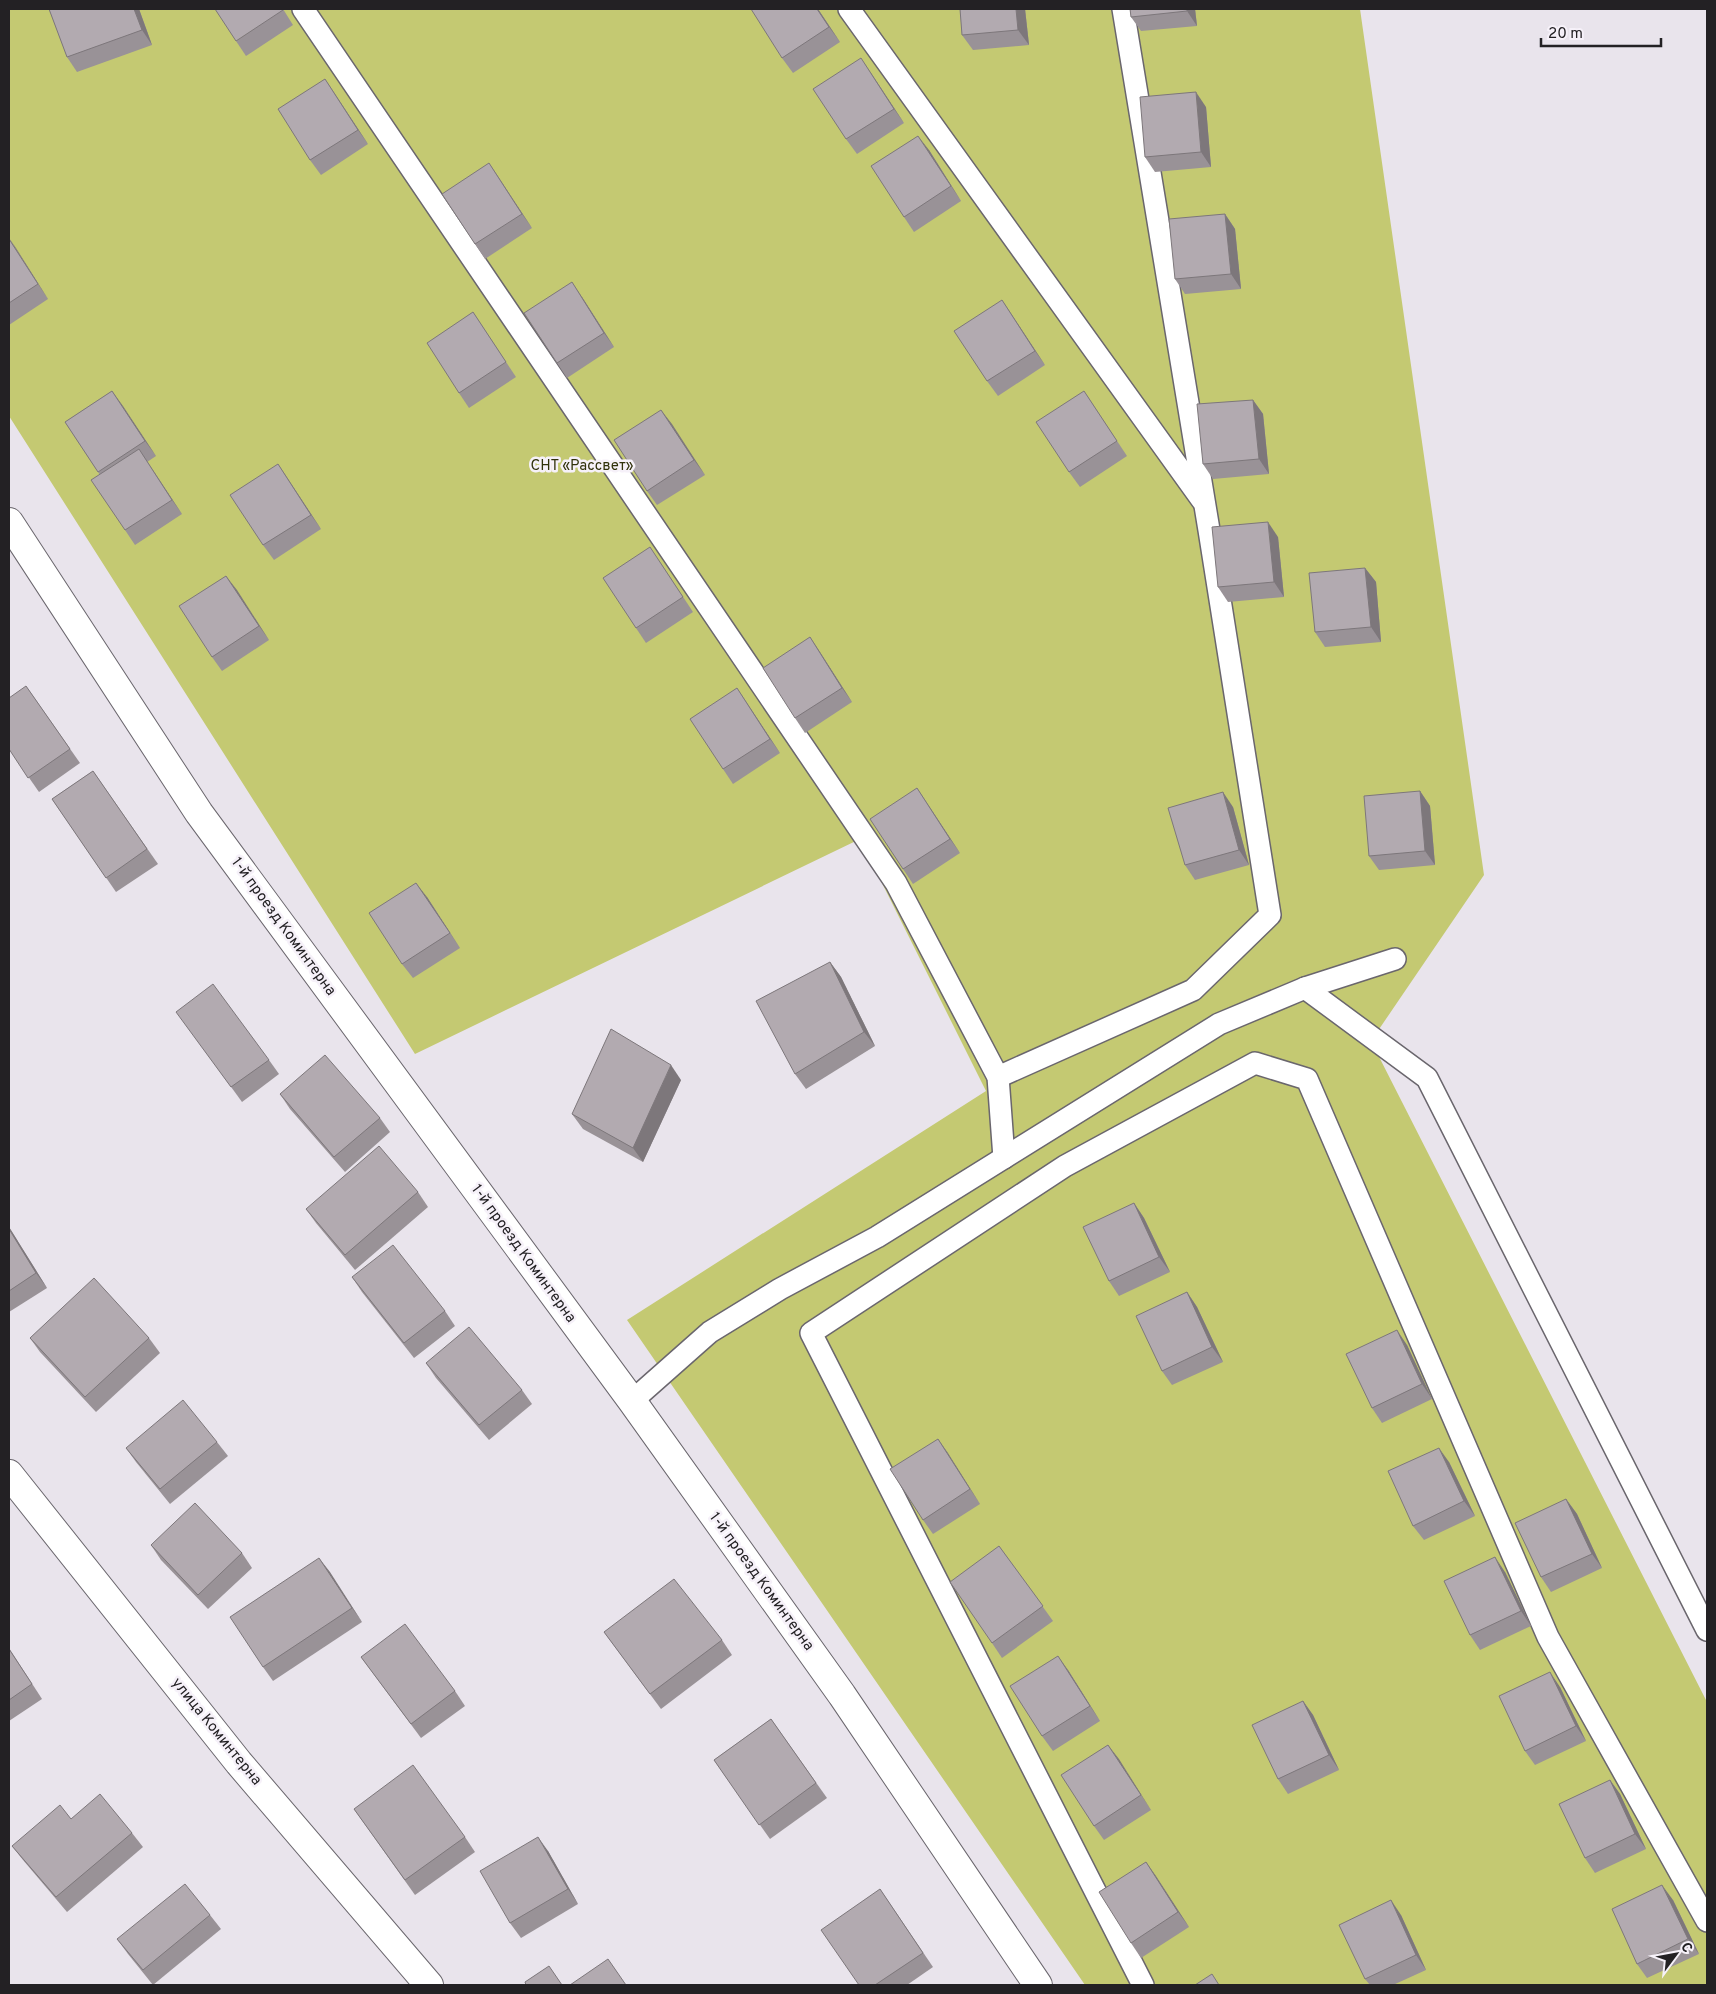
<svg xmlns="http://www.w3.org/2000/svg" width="1716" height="1994" font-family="Overpass,sans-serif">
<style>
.green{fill:#c4c972}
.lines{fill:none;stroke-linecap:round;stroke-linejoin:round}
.lane-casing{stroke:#6a666d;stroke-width:24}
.street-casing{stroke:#6a666d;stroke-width:30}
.secondary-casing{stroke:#6a666d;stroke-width:30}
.lane{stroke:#fff;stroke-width:21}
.street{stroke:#fff;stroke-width:28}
.secondary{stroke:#fff;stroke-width:28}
.wall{fill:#999297}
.shaded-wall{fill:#7d777b}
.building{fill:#b2aab0;stroke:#7d777b}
.labels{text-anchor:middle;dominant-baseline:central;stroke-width:5;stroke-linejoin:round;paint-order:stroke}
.park-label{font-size:15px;fill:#30310a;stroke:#f6f1f9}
.street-label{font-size:15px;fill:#232124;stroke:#f6f1f9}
</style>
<rect width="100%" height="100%" fill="#e9e4ec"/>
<polygon class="green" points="9,9 1360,9 1484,875 1371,1041 1707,1702 1707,1985 1085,1985 627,1320 986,1091 860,839 415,1054 9,416"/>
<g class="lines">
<defs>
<g id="lane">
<polyline points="303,9 896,883 998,1077 1004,1158"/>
<polyline points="849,9 1202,500"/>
<polyline points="1305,988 1427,1078 1707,1630"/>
<polyline points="998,1077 1193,990 1270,915 1209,530 1123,9"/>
<polyline points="632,1401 710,1332 780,1289 877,1237 1219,1024 1305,988 1395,959"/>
<polyline points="1143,1985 811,1333 1065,1166 1255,1063 1307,1079 1548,1637 1707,1921"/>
</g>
<polyline id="street" points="9,522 199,813 632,1401 842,1695 1038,1985"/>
<polyline id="secondary" points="9,1474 239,1763 429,1985"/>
</defs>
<use href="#lane" class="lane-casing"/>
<use href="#street" class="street-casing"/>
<use href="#secondary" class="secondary-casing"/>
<use href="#lane" class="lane"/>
<use href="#street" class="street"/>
<use href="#secondary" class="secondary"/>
</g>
<g class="wall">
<polygon points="49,9 139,9 152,45 77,72 67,57"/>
<polygon points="283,9 293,25 246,56 236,41"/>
<polygon points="818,9 840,42 793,73 782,58"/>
<polygon points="960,9 1025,9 1029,45 973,50 962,35"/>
<polygon points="1130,9 1195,9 1197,26 1141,31 1131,17"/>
<polygon points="871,73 904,123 857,154 846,139"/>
<polygon points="325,79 368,144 321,175 310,160"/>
<polygon points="1206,107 1211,167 1155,172 1145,157"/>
<polygon points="929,150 961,201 914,232 904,217"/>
<polygon points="489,163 532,228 485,259 475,244"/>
<polygon points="1225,214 1235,229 1241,289 1185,294 1175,279"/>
<polygon points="9,238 48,299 9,325"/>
<polygon points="582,297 614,347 567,378 557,363"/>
<polygon points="1002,300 1045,365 998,396 987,381"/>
<polygon points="473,312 516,377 469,408 459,393"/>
<polygon points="112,391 156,456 147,462 182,514 135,545 125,530 100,475 65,422"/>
<polygon points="1084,391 1127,456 1080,487 1069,472"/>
<polygon points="1253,400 1263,414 1269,474 1213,479 1203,464"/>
<polygon points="661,410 705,475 657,505 647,491"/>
<polygon points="278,464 321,529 274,560 263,545"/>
<polygon points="1278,537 1284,597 1228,602 1218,587"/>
<polygon points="660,562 693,612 646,643 636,628"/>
<polygon points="1365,568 1376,582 1381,642 1325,647 1315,632"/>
<polygon points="226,576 269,640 222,671 212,657"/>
<polygon points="810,637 852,702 805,733 795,718"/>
<polygon points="26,686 80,763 39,792 9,749"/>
<polygon points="737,688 780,753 733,784 723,769"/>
<polygon points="93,771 158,864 116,892 52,799"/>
<polygon points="917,788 960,853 913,884 903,869"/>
<polygon points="1420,791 1430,806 1435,865 1379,870 1369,856"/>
<polygon points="1233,807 1249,865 1195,880 1185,865"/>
<polygon points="427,897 460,948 413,978 402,964"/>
<polygon points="830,962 841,977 875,1046 806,1089 795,1074"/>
<polygon points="187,1026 269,1060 279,1074 242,1102"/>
<polygon points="681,1080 643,1162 583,1129 572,1114"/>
<polygon points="280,1094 380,1118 390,1132 345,1172 290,1109"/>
<polygon points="418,1192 428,1207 355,1270 316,1223 306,1209"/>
<polygon points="1134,1203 1144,1218 1170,1272 1119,1296 1109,1281"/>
<polygon points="9,1227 47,1288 9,1312"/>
<polygon points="352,1277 445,1311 455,1326 414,1358 362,1292"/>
<polygon points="1187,1292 1197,1307 1223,1362 1172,1385 1162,1371"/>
<polygon points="30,1338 149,1338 160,1353 96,1412 40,1352"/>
<polygon points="1407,1345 1432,1399 1382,1423 1372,1408"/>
<polygon points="426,1363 522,1390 532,1404 489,1440 436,1378"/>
<polygon points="938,1439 980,1504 933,1534 923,1520"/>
<polygon points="217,1442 228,1456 170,1504 136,1462 126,1448"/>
<polygon points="1449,1462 1475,1516 1424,1540 1413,1526"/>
<polygon points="1566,1499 1577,1514 1602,1568 1551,1592 1541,1577"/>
<polygon points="151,1545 242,1553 252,1568 208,1609 161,1560"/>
<polygon points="999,1546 1053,1621 1002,1658 992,1643"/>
<polygon points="319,1558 362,1622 273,1681 263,1667"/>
<polygon points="1505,1572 1531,1626 1480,1650 1470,1635"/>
<polygon points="604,1632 722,1640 732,1655 661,1709"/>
<polygon points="9,1648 42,1699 9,1721"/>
<polygon points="361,1657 455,1691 465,1706 421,1738"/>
<polygon points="1068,1670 1100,1721 1053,1751 1042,1736"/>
<polygon points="1560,1687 1586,1741 1535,1765 1525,1751"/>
<polygon points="1303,1701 1313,1715 1339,1770 1288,1794 1278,1779"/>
<polygon points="771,1719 827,1798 770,1839 714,1760"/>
<polygon points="1108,1745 1151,1810 1104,1840 1094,1826"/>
<polygon points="1610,1780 1620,1794 1646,1849 1595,1873 1585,1858"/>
<polygon points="354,1809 465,1837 475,1852 415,1895"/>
<polygon points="71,1819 132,1833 143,1847 67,1912 23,1860 12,1846"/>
<polygon points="548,1851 578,1904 521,1938 510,1923"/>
<polygon points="1146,1862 1189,1927 1141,1958 1131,1943"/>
<polygon points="880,1889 933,1967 907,1985 859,1985"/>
<polygon points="1673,1900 1699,1954 1647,1978 1637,1964"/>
<polygon points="210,1915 221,1929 153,1985 128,1954 117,1939"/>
<polygon points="1401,1915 1426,1970 1393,1985 1370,1985 1365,1979"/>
</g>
<g class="shaded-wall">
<polygon points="134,9 139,9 152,45 142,30"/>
<polygon points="817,9 818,9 840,42 829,27"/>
<polygon points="1016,9 1025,9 1029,45 1018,30"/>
<polygon points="1187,9 1195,9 1197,26 1187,11"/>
<polygon points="861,58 871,73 904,123 894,109"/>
<polygon points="325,79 335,94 368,144 358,130"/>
<polygon points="1196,92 1206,107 1211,167 1201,152"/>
<polygon points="918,136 929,150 961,201 951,186"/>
<polygon points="489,163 499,178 532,228 522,214"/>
<polygon points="1225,214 1235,229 1241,289 1231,274"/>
<polygon points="9,238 16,248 48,299 38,284"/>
<polygon points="572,282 582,297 614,347 604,333"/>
<polygon points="1002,300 1012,315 1045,365 1035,351"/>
<polygon points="112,391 123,406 156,456 145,441"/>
<polygon points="1253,400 1263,414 1269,474 1259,459"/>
<polygon points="661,410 672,424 705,475 694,460"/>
<polygon points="139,449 149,464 182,514 172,500"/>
<polygon points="278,464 288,479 321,529 311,515"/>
<polygon points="1268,522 1278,537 1284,597 1274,582"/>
<polygon points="1365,568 1376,582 1381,642 1371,627"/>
<polygon points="226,576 237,590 269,640 259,626"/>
<polygon points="810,637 820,652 852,702 842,688"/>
<polygon points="737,688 747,703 780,753 770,739"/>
<polygon points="917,788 927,803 960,853 950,839"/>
<polygon points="1420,791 1430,806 1435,865 1425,851"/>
<polygon points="1223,792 1233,807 1249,865 1239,850"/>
<polygon points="416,883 427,897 460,948 450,933"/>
<polygon points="830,962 841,977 875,1046 864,1032"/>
<polygon points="671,1065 681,1080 643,1162 633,1148"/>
<polygon points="1134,1203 1144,1218 1170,1272 1159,1257"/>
<polygon points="9,1227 47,1288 36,1273 9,1229"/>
<polygon points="1187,1292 1197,1307 1223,1362 1212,1347"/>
<polygon points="1397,1330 1407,1345 1432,1399 1422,1384"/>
<polygon points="938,1439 948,1453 980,1504 970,1489"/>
<polygon points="1439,1448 1449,1462 1475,1516 1464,1501"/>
<polygon points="1566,1499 1577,1514 1602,1568 1592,1554"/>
<polygon points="1495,1557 1505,1572 1531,1626 1521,1611"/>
<polygon points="319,1558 330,1572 362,1622 352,1608"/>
<polygon points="1058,1656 1068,1670 1100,1721 1090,1706"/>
<polygon points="1550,1672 1560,1687 1586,1741 1576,1726"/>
<polygon points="1303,1701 1313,1715 1339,1770 1329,1755"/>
<polygon points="1108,1745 1119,1759 1151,1810 1141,1795"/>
<polygon points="1610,1780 1620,1794 1646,1849 1635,1834"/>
<polygon points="538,1837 548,1851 578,1904 568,1889"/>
<polygon points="1146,1862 1156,1876 1189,1927 1178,1912"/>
<polygon points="1662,1885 1673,1900 1699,1954 1688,1939"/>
<polygon points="1391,1900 1401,1915 1426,1970 1416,1955"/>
</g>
<g class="building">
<polygon points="49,9 134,9 142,30 67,57"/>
<polygon points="215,9 282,9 283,10 236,41"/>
<polygon points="751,9 817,9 829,27 782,58"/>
<polygon points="960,9 1016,9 1018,30 962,35"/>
<polygon points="1130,9 1187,9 1187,11 1131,17"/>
<polygon points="861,58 894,109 846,139 813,89"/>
<polygon points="325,79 358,130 310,160 278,109"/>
<polygon points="1196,92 1201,152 1145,157 1140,97"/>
<polygon points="918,136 951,186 904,217 871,166"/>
<polygon points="489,163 522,214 475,244 442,194"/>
<polygon points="1225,214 1231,274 1175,279 1169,219"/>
<polygon points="9,239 38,284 9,303"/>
<polygon points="572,282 604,333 557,363 524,313"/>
<polygon points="1002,300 1035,351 987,381 954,331"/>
<polygon points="473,312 506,362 459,393 427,343"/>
<polygon points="112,391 145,441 98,472 65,422"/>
<polygon points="1084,391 1117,441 1069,472 1036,422"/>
<polygon points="1253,400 1259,459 1203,464 1197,404"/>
<polygon points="661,410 694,460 647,491 614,440"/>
<polygon points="139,449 172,500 125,530 91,480"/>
<polygon points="278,464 311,515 263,545 230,495"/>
<polygon points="1268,522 1274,582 1218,587 1212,527"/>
<polygon points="650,547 683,597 636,628 603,578"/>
<polygon points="1365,568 1371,627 1315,632 1309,573"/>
<polygon points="226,576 259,626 212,657 179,606"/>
<polygon points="810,637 842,688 795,718 763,668"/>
<polygon points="26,686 70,749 28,778 9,749 9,698"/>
<polygon points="737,688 770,739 723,769 690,719"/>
<polygon points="93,771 147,849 106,878 52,799"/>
<polygon points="917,788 950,839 903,869 870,819"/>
<polygon points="1420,791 1425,851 1369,856 1364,796"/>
<polygon points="1223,792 1239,850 1185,865 1168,808"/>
<polygon points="416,883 450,933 402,964 369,913"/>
<polygon points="830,962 864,1032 795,1074 756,1001"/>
<polygon points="213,984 269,1060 231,1087 176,1012"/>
<polygon points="611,1029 671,1065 633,1148 572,1114"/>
<polygon points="325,1055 380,1118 334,1157 280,1094"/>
<polygon points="379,1146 418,1192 345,1255 306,1209"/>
<polygon points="1134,1203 1159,1257 1109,1281 1083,1227"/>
<polygon points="9,1229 36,1273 9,1291"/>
<polygon points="393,1245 445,1311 404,1343 352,1277"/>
<polygon points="94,1278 149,1338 85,1397 30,1338"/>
<polygon points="1187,1292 1212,1347 1162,1371 1136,1316"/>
<polygon points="469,1327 522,1390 479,1425 426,1363"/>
<polygon points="1397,1330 1422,1384 1372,1408 1346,1354"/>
<polygon points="183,1400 217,1442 160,1489 126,1448"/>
<polygon points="938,1439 970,1489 923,1520 890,1469"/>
<polygon points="1439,1448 1464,1501 1413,1526 1388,1471"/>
<polygon points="1566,1499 1592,1554 1541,1577 1515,1523"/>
<polygon points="195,1503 242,1553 198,1595 151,1545"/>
<polygon points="999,1546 1043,1606 992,1643 950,1582"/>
<polygon points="1495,1557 1521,1611 1470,1635 1444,1581"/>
<polygon points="319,1558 352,1608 263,1667 230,1617"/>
<polygon points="674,1579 722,1640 650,1694 604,1632"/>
<polygon points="405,1624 455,1691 411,1724 361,1657"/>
<polygon points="9,1649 32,1684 9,1700"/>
<polygon points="1058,1656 1090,1706 1042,1736 1010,1686"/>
<polygon points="1550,1672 1576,1726 1525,1751 1499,1696"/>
<polygon points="1303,1701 1329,1755 1278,1779 1252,1725"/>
<polygon points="771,1719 816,1783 759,1825 714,1760"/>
<polygon points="1108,1745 1141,1795 1094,1826 1061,1775"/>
<polygon points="413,1765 465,1837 405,1880 354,1809"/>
<polygon points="1610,1780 1635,1834 1585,1858 1559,1804"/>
<polygon points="100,1794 132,1833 56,1897 12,1846 60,1805 71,1819"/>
<polygon points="538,1837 568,1889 510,1923 480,1871"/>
<polygon points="1146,1862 1178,1912 1131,1943 1099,1892"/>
<polygon points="185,1884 210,1915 143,1970 117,1939"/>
<polygon points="1662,1885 1688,1939 1637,1964 1612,1909"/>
<polygon points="880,1889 923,1953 875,1985 859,1985 821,1930"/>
<polygon points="1391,1900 1416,1955 1365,1979 1339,1925"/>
<polygon points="608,1959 626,1985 570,1985"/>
<polygon points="549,1966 562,1985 526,1985 525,1982"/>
<polygon points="1212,1974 1219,1985 1195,1985"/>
</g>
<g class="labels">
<g class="park-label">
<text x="582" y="466">СНТ «Рассвет»</text>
</g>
<g class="street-label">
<text transform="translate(283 927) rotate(54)">1-й проезд Коминтерна</text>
<text transform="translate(523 1254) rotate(54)">1-й проезд Коминтерна</text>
<text transform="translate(761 1582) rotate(54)">1-й проезд Коминтерна</text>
<text transform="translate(216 1732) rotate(51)">улица Коминтерна</text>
</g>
</g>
<rect width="1716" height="1994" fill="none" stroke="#232124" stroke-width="20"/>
<g transform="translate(1676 1954) rotate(58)" stroke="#f6f1f9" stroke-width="4" paint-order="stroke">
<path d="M0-4L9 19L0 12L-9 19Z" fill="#232124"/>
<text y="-8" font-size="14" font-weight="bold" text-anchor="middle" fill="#232124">С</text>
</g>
<path d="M1541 38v8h120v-8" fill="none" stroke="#232124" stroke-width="2.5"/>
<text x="1548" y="38" font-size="15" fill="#232124" stroke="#f6f1f9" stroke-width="4" paint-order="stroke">20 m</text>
</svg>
